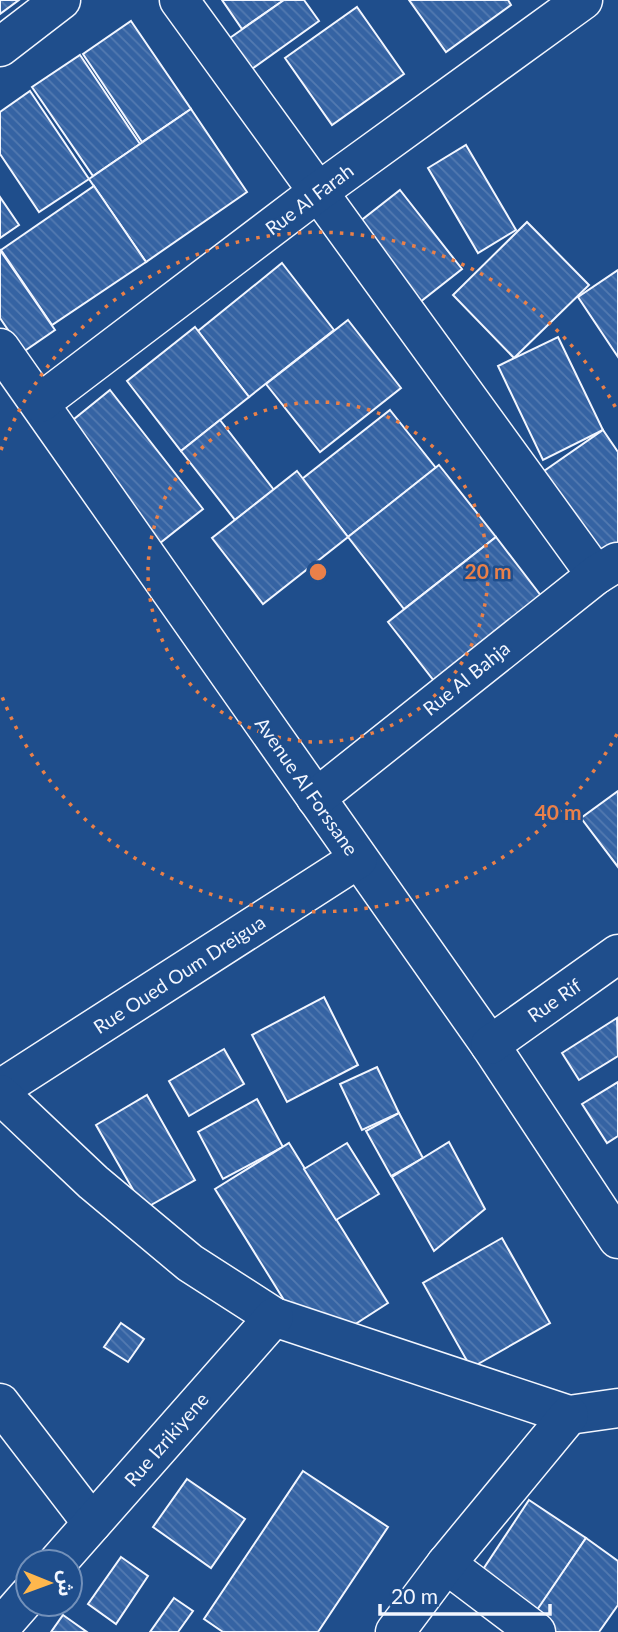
<svg xmlns="http://www.w3.org/2000/svg" width="618" height="1632" font-family="Lato,'Noto Sans Arabic',sans-serif">
<style>
.building{fill:url(#building-back-hatch);stroke:#f2f6ff;stroke-width:2}
.lines{fill:none;stroke-linecap:round;stroke-linejoin:round}
.minor-casing{stroke:#f2f6ff;stroke-width:41}
.minor{stroke:#1f4e8c;stroke-width:38}
.ring{fill:none;stroke:#ea8049;stroke-width:3.5;stroke-dasharray:3.5 7}
.labels{text-anchor:middle;dominant-baseline:central;stroke-width:5;stroke-linejoin:round;paint-order:stroke}
.street-label{font-size:19px;fill:#f2f6ff;stroke:#1f4e8c}
.centre{fill:#ea8049;stroke:#1f4e8c;stroke-width:3.5}
.ring-label{font-size:21px;text-anchor:middle;font-weight:bold;fill:#ea8049;stroke:#1f4e8c;stroke-width:5;stroke-linejoin:round;paint-order:stroke}
</style>
<defs>
<pattern id="building-back-hatch" width="6" height="6" patternUnits="userSpaceOnUse" patternTransform="scale(1.75)"><rect width="6" height="6" fill="#3563a3"/><path d="M-1 5l2 2M0 0l6 6M5-1l2 2" fill="none" stroke="#537ab1"/></pattern>
</defs>
<rect width="100%" height="100%" fill="#1f4e8c"/>
<g class="building">
<polygon points="0,0 19,0 0,14"/>
<polygon points="222,0 284,0 242,29"/>
<polygon points="284,0 304,0 319,21 249,71 227,40"/>
<polygon points="409,0 508,0 511,5 446,52"/>
<polygon points="357,7 404,74 332,125 285,58"/>
<polygon points="131,21 191,109 142,142 83,54"/>
<polygon points="80,55 140,144 93,176 32,87"/>
<polygon points="30,91 89,179 39,212 0,154 0,112"/>
<polygon points="191,109 247,192 146,262 89,179"/>
<polygon points="466,145 516,230 478,253 428,168"/>
<polygon points="94,186 146,262 52,325 1,250"/>
<polygon points="400,190 462,269 415,306 354,226"/>
<polygon points="0,197 19,225 0,238"/>
<polygon points="527,222 589,285 514,358 453,295"/>
<polygon points="0,250 55,330 23,352 0,318"/>
<polygon points="282,263 334,330 249,397 198,331"/>
<polygon points="618,270 618,357 578,297"/>
<polygon points="348,320 401,388 320,452 266,384"/>
<polygon points="195,327 249,397 181,451 127,381"/>
<polygon points="558,337 603,430 543,460 498,366"/>
<polygon points="110,390 203,509 155,547 63,428"/>
<polygon points="390,410 436,468 348,537 302,479"/>
<polygon points="220,420 274,490 235,520 181,451"/>
<polygon points="603,430 618,452 618,545 593,563 534,478"/>
<polygon points="439,465 496,537 404,609 348,537"/>
<polygon points="297,471 348,537 263,604 212,538"/>
<polygon points="496,537 545,601 438,686 388,622"/>
<polygon points="618,791 618,867 581,818"/>
<polygon points="324,997 358,1065 287,1102 252,1035"/>
<polygon points="617,1018 618,1056 579,1080 562,1053"/>
<polygon points="224,1049 244,1084 189,1116 169,1081"/>
<polygon points="377,1067 399,1113 362,1130 340,1084"/>
<polygon points="618,1082 618,1136 607,1143 582,1104"/>
<polygon points="147,1095 195,1180 144,1209 96,1125"/>
<polygon points="257,1099 283,1147 223,1179 198,1132"/>
<polygon points="399,1113 423,1158 391,1176 366,1131"/>
<polygon points="449,1142 485,1209 434,1251 392,1177"/>
<polygon points="289,1143 388,1303 315,1350 215,1189"/>
<polygon points="347,1143 379,1194 336,1220 304,1169"/>
<polygon points="502,1238 550,1323 471,1368 423,1283"/>
<polygon points="121,1323 144,1339 128,1362 104,1347"/>
<polygon points="303,1471 388,1527 318,1632 223,1632 204,1619"/>
<polygon points="187,1479 245,1519 211,1568 153,1527"/>
<polygon points="529,1500 586,1538 527,1627 470,1589"/>
<polygon points="586,1538 618,1561 618,1605 599,1632 522,1632"/>
<polygon points="121,1557 148,1576 116,1624 88,1604"/>
<polygon points="174,1598 193,1611 178,1632 150,1632"/>
<polygon points="63,1615 87,1632 51,1632"/>
</g>
<g class="lines">
<defs>
<g id="minor">
<polyline points="179,0 596,575"/>
<polyline points="0,47 61,0"/>
<polyline points="0,348 490,1045 618,1239"/>
<polyline points="40,403 318,192 583,0"/>
<polyline points="316,798 596,575 617,562"/>
<polyline points="490,1045 618,954"/>
<polyline points="0,1089 358,859"/>
<polyline points="0,1094 93,1182 190,1263 274,1317 569,1415 618,1408"/>
<polyline points="0,1403 92,1523"/>
<polyline points="58,1562 274,1317"/>
<polyline points="446,1564 536,1632"/>
<polyline points="0,1628 28,1596"/>
<polyline points="395,1632 446,1564 569,1415"/>
</g>
</defs>
<use href="#minor" class="minor-casing"/>
<use href="#minor" class="minor"/>
</g>
<g class="ring">
<circle cx="318" cy="572" r="170"/>
<path d="M617 734A340 340 0 0 1 1 694M1 450A340 340 0 0 1 617 410"/>
</g>
<g class="labels">
<g class="street-label">
<text transform="translate(309 199) rotate(-37)">Rue Al Farah</text>
<text transform="translate(466 678) rotate(-39)">Rue Al Bahja</text>
<text transform="translate(307 786) rotate(55)">Avenue Al Forssane</text>
<text transform="translate(179 974) rotate(-33)">Rue Oued Oum Dreigua</text>
<text transform="translate(554 1000) rotate(-35)">Rue Rif</text>
<text transform="translate(166 1439) rotate(-49)">Rue Izrikiyene</text>
</g>
</g>
<circle cx="318" cy="572" r="10" class="centre"/>
<g class="ring-label">
<text x="488" y="579">20 m</text>
<text x="558" y="820">40 m</text>
</g>
<g transform="translate(49 1583) rotate(91)"><circle r="33" fill="#1f4e8c" stroke="#7391ba" stroke-width="2"/>
<path d="M0-5L12 26L0 18L-12 26Z" fill="#ffb74d"/>
<text y="-10" font-size="19" font-weight="bold" text-anchor="middle" fill="#f2f6ff">ش</text>
</g>
<path d="M380 1604v10h170v-10" fill="none" stroke="#f2f6ff" stroke-width="3.5"/>
<text x="391" y="1604" font-size="21" fill="#f2f6ff" stroke="#1f4e8c" stroke-width="5" paint-order="stroke">20 m</text>
</svg>
